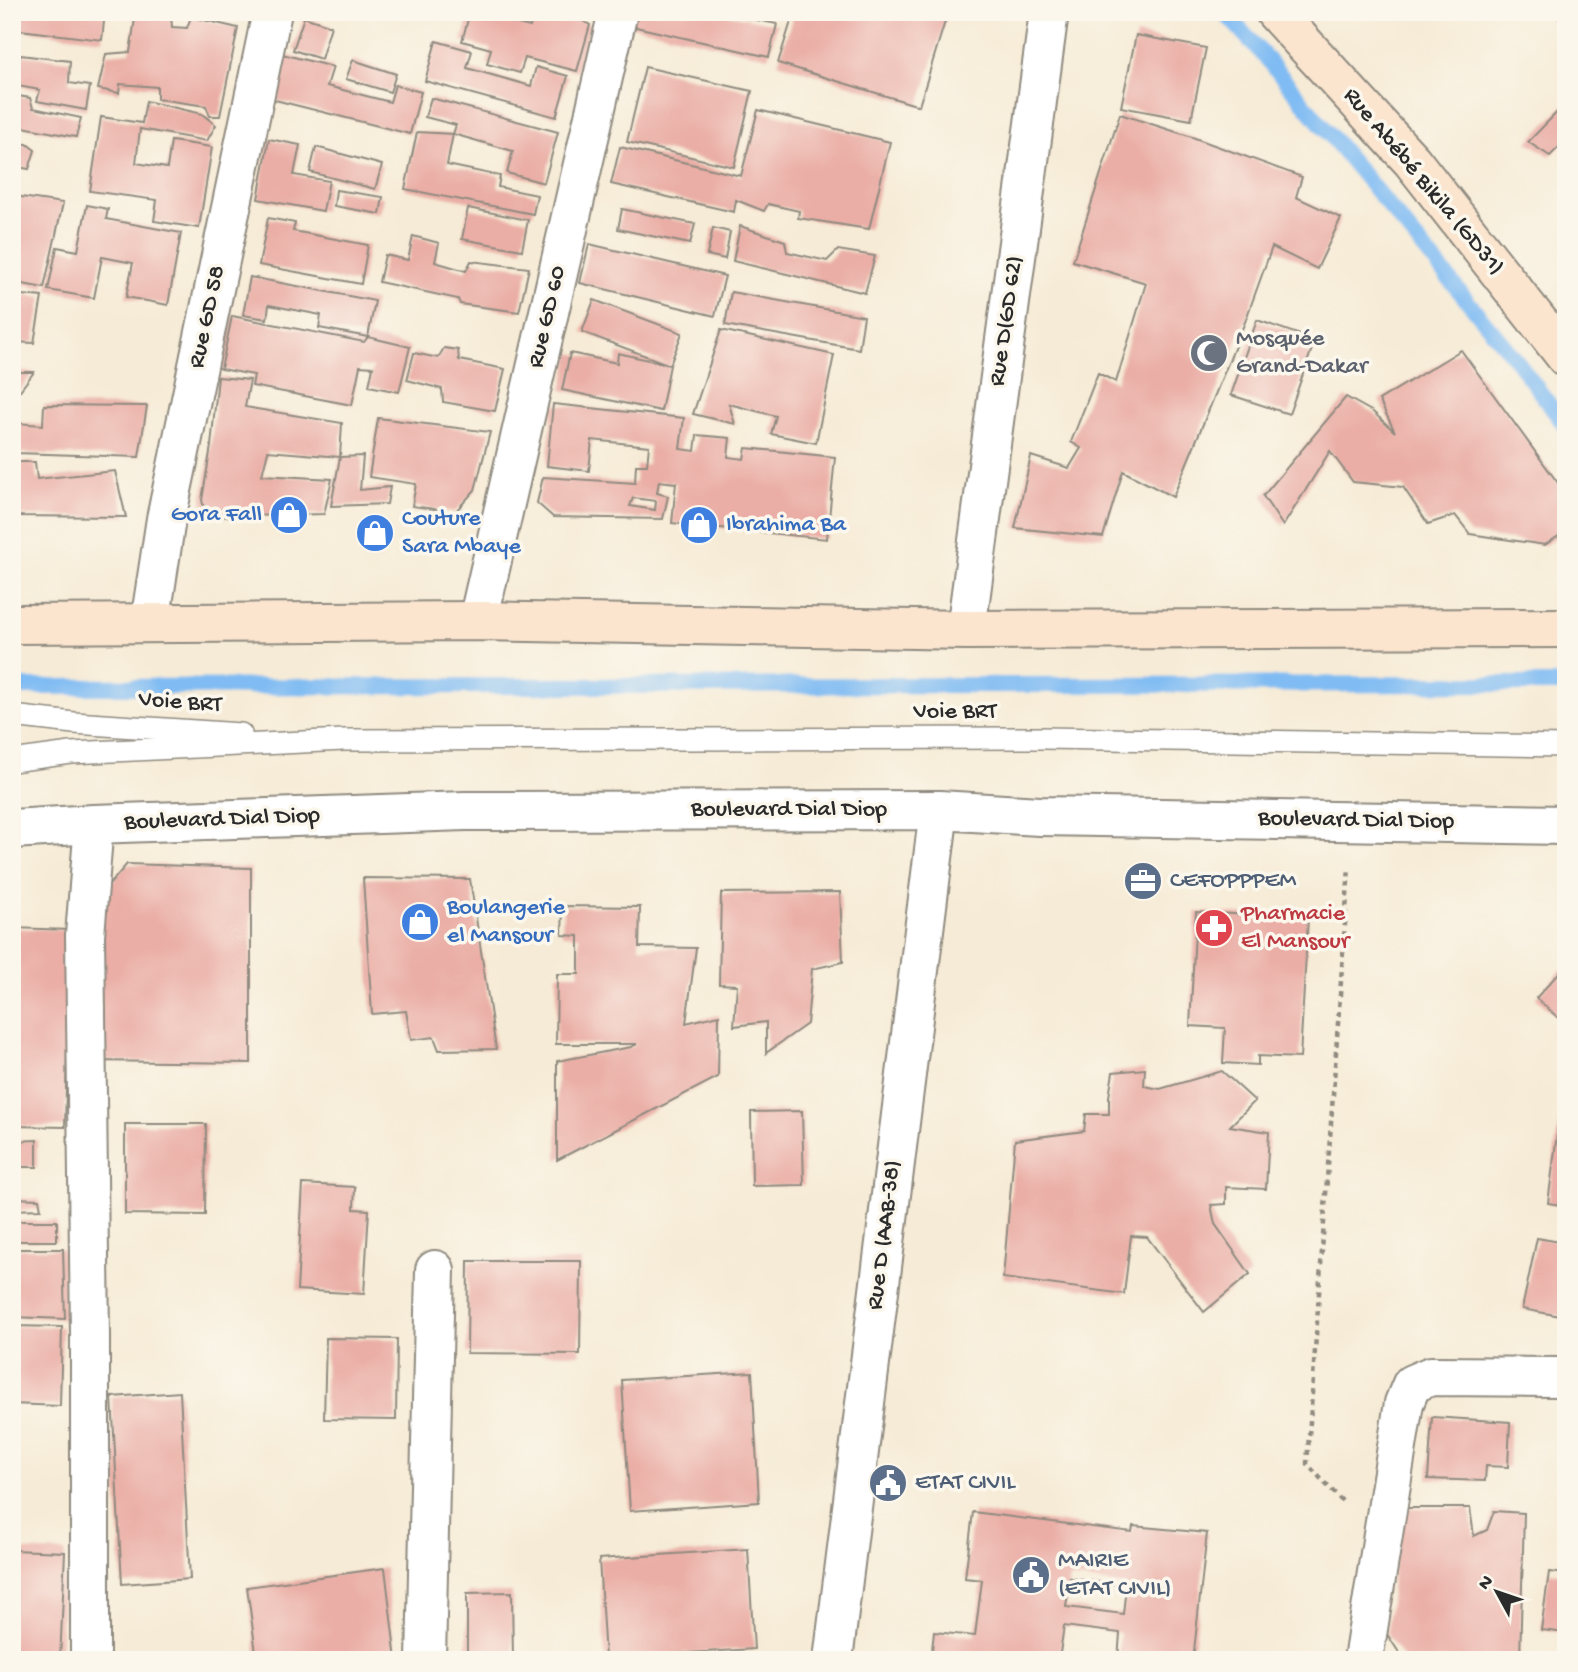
<svg xmlns="http://www.w3.org/2000/svg" width="1578" height="1672" font-family="'Gochi Hand',sans-serif">
<style>
.lines{fill:none;stroke-linecap:round;stroke-linejoin:round}
.stream{stroke:#80bcf3;stroke-width:16}
.building{fill:#eaaea6;fill-rule:evenodd}
.service-casing{stroke:#908b80;stroke-width:24}
.minor-casing{stroke:#908b80;stroke-width:42}
.tertiary-casing{stroke:#908b80;stroke-width:42}
.secondary-casing{stroke:#908b80;stroke-width:42}
.path{stroke:#908b80;stroke-width:4.5;stroke-dasharray:5 5;stroke-linecap:butt}
.service{stroke:#fff;stroke-width:21}
.minor{stroke:#fff;stroke-width:38}
.tertiary{stroke:#fff;stroke-width:38}
.secondary{stroke:#fbe5cf;stroke-width:38}
.labels{text-anchor:middle;dominant-baseline:central;stroke-width:7;stroke-linejoin:round;paint-order:stroke}
.street-label{font-size:24px;fill:#2b2b2b;stroke:#fbf7ec}
.worship-label{font-size:24px;fill:#5b616d;stroke:#fbf7ec;text-anchor:start}
.shop-label{font-size:24px;fill:#366cbe;stroke:#fbf7ec;text-anchor:start}
.service-label{font-size:24px;fill:#4e5e75;stroke:#fbf7ec;text-anchor:start}
.health-label{font-size:24px;fill:#be3a42;stroke:#fbf7ec;text-anchor:start}
</style>
<rect width="100%" height="100%" fill="#fbf7ec"/>
<filter id="ink" filterUnits="userSpaceOnUse"><feTurbulence type="fractalNoise" baseFrequency=".0143" numOctaves="2"/><feDisplacementMap in="SourceGraphic" scale="14" xChannelSelector="R" yChannelSelector="G"/><feConvolveMatrix kernelMatrix="1 2 1 2 8 2 1 2 1" color-interpolation-filters="sRGB"/></filter>
<filter id="wash" filterUnits="userSpaceOnUse"><feTurbulence type="fractalNoise" baseFrequency=".00686" numOctaves="4" result="noise"/><feDisplacementMap in="SourceGraphic" scale="28" xChannelSelector="R" yChannelSelector="G"/><feGaussianBlur stdDeviation="1.57" result="paint"/><feColorMatrix in="noise" values="0 0 0 0 0 0 0 0 0 0 0 0 0 0 0 0 0 1.4 0 .05"/><feComposite in="paint" operator="in"/></filter>
<g filter="url(#wash)">
<rect width="100%" height="100%" fill="#f6ebd6"/>
<g class="lines">
<g class="stream">
<polyline points="1224,12 1268,60 1517,361 1566,427"/>
<polyline points="12,687 1566,684"/>
</g>
</g>
<g id="blocks">
<g class="building">
<polygon points="12,12 105,12 102,40 12,29"/>
<polygon points="136,12 171,15 172,27 187,28 191,17 238,28 220,116 210,116 206,106 157,99 157,87 120,84 119,93 98,89 106,54 130,52"/>
<polygon points="470,12 530,27 534,12 574,16 562,12 576,12 574,16 590,25 577,71 525,58 520,73 487,64 491,49 462,41"/>
<polygon points="633,12 715,12 777,24 769,57 627,25"/>
<polygon points="794,12 937,12 947,15 919,106 778,63"/>
<polygon points="1552,12 1566,12 1566,24"/>
<polygon points="304,17 331,26 321,59 293,50"/>
<polygon points="1136,35 1206,48 1191,120 1121,107"/>
<polygon points="436,41 472,51 467,68 531,86 536,67 568,76 556,117 425,81"/>
<polygon points="12,54 70,61 69,83 90,86 86,110 37,101 40,90 12,85"/>
<polygon points="282,54 333,67 327,86 390,102 395,85 421,92 410,134 271,99"/>
<polygon points="353,60 396,74 390,92 346,79"/>
<polygon points="645,67 752,91 734,167 627,142"/>
<polygon points="12,95 30,98 33,108 81,118 76,137 12,125"/>
<polygon points="431,98 558,132 544,183 507,173 513,151 453,134 456,125 425,117"/>
<polygon points="146,101 202,114 216,125 207,141 140,129 136,163 167,168 171,141 212,147 199,228 154,221 157,200 90,191 101,117 142,123"/>
<polygon points="1566,103 1566,140 1550,156 1528,142"/>
<polygon points="758,110 890,142 869,229 798,218 799,211 768,204 764,211 736,200 734,212 611,184 620,147 741,176"/>
<polygon points="1120,114 1192,137 1302,177 1296,197 1341,218 1317,269 1272,247 1245,322 1173,497 1123,471 1103,537 1015,528 1031,456 1069,468 1081,448 1071,442 1098,373 1116,382 1146,283 1073,261"/>
<polygon points="417,132 453,134 447,165 500,176 498,187 537,195 533,214 405,189"/>
<polygon points="269,139 300,145 294,175 329,181 323,211 258,199"/>
<polygon points="12,143 27,144 35,150 29,169 12,166"/>
<polygon points="316,147 382,165 375,189 310,172"/>
<polygon points="336,190 383,197 380,214 334,206"/>
<polygon points="14,196 63,203 44,288 12,282"/>
<polygon points="87,205 108,209 106,219 181,233 168,305 126,297 133,263 102,257 94,298 48,290 57,247 78,251"/>
<polygon points="468,208 528,220 522,250 462,239"/>
<polygon points="622,209 695,224 690,244 618,229"/>
<polygon points="268,218 295,223 293,231 368,245 361,284 259,265"/>
<polygon points="740,226 785,241 787,252 827,261 838,250 875,256 865,293 733,261"/>
<polygon points="713,228 730,232 725,259 707,255"/>
<polygon points="413,236 439,243 435,262 466,271 471,261 529,268 519,312 460,304 458,299 379,282 385,255 408,260"/>
<polygon points="589,244 725,276 715,316 580,283"/>
<polygon points="250,277 375,301 368,337 410,347 399,392 369,386 373,367 360,366 352,405 252,386 254,375 221,369 232,316 364,342 368,337 319,328 321,315 269,305 267,319 243,315"/>
<polygon points="731,292 864,316 859,349 725,325"/>
<polygon points="12,294 42,297 34,343 12,342"/>
<polygon points="594,300 682,333 670,365 661,411 562,390 570,353 617,363 618,353 670,365 582,332"/>
<polygon points="1257,320 1315,340 1289,414 1231,395"/>
<polygon points="721,330 834,355 816,443 771,434 776,416 729,404 735,424 693,414"/>
<polygon points="444,348 458,350 459,360 505,369 495,411 443,402 442,389 407,380 414,353 438,358"/>
<polygon points="1461,350 1566,494 1566,531 1545,545 1470,534 1455,515 1428,524 1403,487 1353,482 1330,451 1283,526 1263,496 1346,397 1373,412 1395,432 1379,400"/>
<polygon points="12,372 34,372 12,401"/>
<polygon points="218,377 250,380 245,407 342,423 340,457 268,451 262,475 332,479 324,514 206,517 202,500 211,446"/>
<path d="M553,404L684,418L680,449L695,451L697,435L730,438L728,457L744,459L746,448L835,457L827,539L672,523L676,483L659,481L657,493L668,496L663,519L553,517L537,503L543,477L635,483L636,465H647L649,446L592,440L589,471L547,466ZM633,498L656,501L655,510L630,506Z"/>
<polygon points="44,405 147,406 139,457 16,453 16,423 43,425"/>
<polygon points="378,418 490,432 475,490 455,512 412,506 416,484 369,477"/>
<polygon points="363,456 360,490 390,487 387,504 331,506 340,457"/>
<polygon points="12,462 35,462 37,479 115,471 126,517 12,516"/>
<polygon points="127,864 251,868 251,1063 89,1061 91,906"/>
<polygon points="363,878 470,879 496,1049 439,1050 434,1037 411,1040 406,1011 372,1014"/>
<polygon points="840,892 843,962 812,969 807,1024 766,1053 766,1022 734,1026 737,985 719,984 721,893"/>
<polygon points="563,906 640,907 639,947 696,948 686,1023 719,1015 718,1077 557,1160 557,1061 631,1047 637,1044 556,1044 557,974 579,974 579,936 562,935"/>
<polygon points="1196,912 1308,918 1300,1058 1258,1056 1258,1065 1223,1063 1225,1028 1190,1026"/>
<polygon points="12,928 70,930 65,1127 12,1126"/>
<polygon points="1566,965 1566,1025 1536,998"/>
<polygon points="1145,1069 1144,1086 1160,1089 1222,1071 1255,1101 1230,1126 1269,1132 1266,1189 1226,1187 1226,1204 1211,1205 1215,1224 1250,1274 1204,1312 1147,1237 1131,1236 1124,1294 1003,1278 1015,1140 1084,1131 1086,1114 1109,1114 1109,1097 1113,1072"/>
<polygon points="1564,1081 1566,1081 1566,1206 1548,1203"/>
<polygon points="802,1111 804,1185 752,1186 751,1112"/>
<polygon points="125,1124 206,1124 205,1215 125,1214"/>
<polygon points="37,1140 37,1167 12,1167 12,1141"/>
<polygon points="303,1184 355,1187 354,1209 369,1210 364,1294 297,1290"/>
<polygon points="12,1198 39,1199 41,1209 12,1210"/>
<rect x="12" y="1221" width="45" height="20"/>
<polygon points="1537,1238 1566,1243 1566,1317 1522,1309"/>
<polygon points="12,1249 63,1249 65,1319 12,1317"/>
<polygon points="468,1261 581,1261 580,1354 467,1353"/>
<polygon points="12,1326 62,1327 60,1406 12,1404"/>
<polygon points="326,1338 397,1339 396,1420 324,1419"/>
<polygon points="752,1372 759,1502 630,1511 622,1380"/>
<polygon points="180,1392 190,1579 122,1584 112,1397"/>
<polygon points="1432,1417 1510,1422 1508,1467 1486,1466 1485,1481 1428,1479"/>
<polygon points="1399,1508 1470,1508 1474,1536 1487,1530 1494,1511 1524,1513 1520,1659 1404,1660 1387,1634"/>
<path d="M973,1512L1132,1532L1133,1526L1207,1533L1193,1660H1118L1120,1633L1064,1626L1059,1660H931L934,1632L975,1636L982,1580L965,1578ZM1070,1578L1126,1586L1123,1614L1066,1607Z"/>
<polygon points="748,1549 754,1649 605,1658 599,1559"/>
<polygon points="12,1550 65,1552 60,1660 12,1660"/>
<polygon points="385,1568 396,1660 257,1660 247,1587"/>
<polygon points="1549,1572 1566,1574 1566,1633 1541,1630"/>
<polygon points="512,1592 513,1660 467,1660 467,1593"/>
</g>
</g>
</g>
<g filter="url(#ink)">
<use href="#blocks" fill-opacity="0" stroke="#908b80" stroke-width="2"/>
<g class="lines">
<defs>
<g id="service">
<polyline points="12,716 74,723 241,734"/>
<polyline points="12,761 71,753 344,740 1042,738 1566,746"/>
</g>
<g id="minor">
<polyline points="478,621 618,12"/>
<polyline points="150,623 166,519 272,12"/>
<polyline points="966,630 1049,12"/>
<polyline points="90,1660 90,1335 85,935 94,824"/>
<polyline points="426,1660 435,1270"/>
<polyline points="833,1660 939,810"/>
<polyline points="1363,1660 1404,1403 1412,1384 1431,1376 1566,1377"/>
</g>
<polyline id="tertiary" points="12,829 94,824 465,811 939,810 1040,816 1566,825"/>
<g id="secondary">
<polyline points="1275,12 1412,161 1566,357"/>
<polyline points="12,624 478,621 966,630 1566,628"/>
</g>
</defs>
<use href="#service" class="service-casing"/>
<use href="#minor" class="minor-casing"/>
<use href="#tertiary" class="tertiary-casing"/>
<use href="#secondary" class="secondary-casing"/>
<polyline class="path" points="1342,1501 1307,1464 1349,867"/>
<use href="#service" class="service"/>
<use href="#minor" class="minor"/>
<use href="#tertiary" class="tertiary"/>
<use href="#secondary" class="secondary"/>
</g>
</g>
<defs>
<symbol id="mosque-disc" viewBox="-11 -11 22 22"><circle r="9.5" fill="#6b7280" stroke="#fbf7ec"/><path d="M3.5-4.9A6 6 0 1 0 3.5 4.9A5 5 0 1 1 3.5-4.9Z" fill="#fff"/></symbol>
<symbol id="shop-disc" viewBox="-11 -11 22 22"><circle r="9.5" fill="#3f7fe0" stroke="#fbf7ec"/><path d="M-5-2.5h2.3a2.7 3.5 0 0 1 5.4 0H5L5.5 6h-11ZM-1.5-2.5h3a1.5 2.3 0 0 0-3 0Z" fill="#fff"/></symbol>
<symbol id="office-disc" viewBox="-11 -11 22 22"><circle r="9.5" fill="#5c6f8a" stroke="#fbf7ec"/><path d="M-6-3h4V-5.5h4V-3h4V5H-6ZM-1-4.5V-3h2v-1.5ZM-6 0V1H6V0Z" fill="#fff"/></symbol>
<symbol id="pharmacy-disc" viewBox="-11 -11 22 22"><circle r="9.5" fill="#e0444e" stroke="#fbf7ec"/><path d="M-2-6h4v4h4v4h-4v4h-4v-4h-4v-4h4Z" fill="#fff"/></symbol>
<symbol id="civic-disc" viewBox="-11 -11 22 22"><circle r="9.5" fill="#5c6f8a" stroke="#fbf7ec"/><path d="M-.6-6.5H3V-4.5H.6V-3L4-1V1h2V6H-6V1h2V-1L-.6-3ZM-1.2 2.5V6h2.4V2.5Z" fill="#fff"/></symbol>
</defs>
<g fill-rule="evenodd">
<use href="#mosque-disc" x="1187" y="331" width="44" height="44"/>
<use href="#shop-disc" x="267" y="493" width="44" height="44"/>
<use href="#shop-disc" x="677" y="503" width="44" height="44"/>
<use href="#shop-disc" x="353" y="511" width="44" height="44"/>
<use href="#office-disc" x="1121" y="859" width="44" height="44"/>
<use href="#shop-disc" x="398" y="900" width="44" height="44"/>
<use href="#pharmacy-disc" x="1192" y="906" width="44" height="44"/>
<use href="#civic-disc" x="866" y="1461" width="44" height="44"/>
<use href="#civic-disc" x="1009" y="1553" width="44" height="44"/>
</g>
<g class="labels">
<g class="street-label">
<text transform="translate(1423 182) rotate(50)">Rue Abébé Bikila (GD31)</text>
<text transform="translate(208 317) rotate(-78)">Rue GD 58</text>
<text transform="translate(548 317) rotate(-77)">Rue GD 60</text>
<text transform="translate(1007 321) rotate(-82)">Rue D(GD 62)</text>
<text transform="translate(180 703) rotate(4)">Voie BRT</text>
<text x="955" y="712">Voie BRT</text>
<text x="789" y="810">Boulevard Dial Diop</text>
<text transform="translate(222 820) rotate(-2)">Boulevard Dial Diop</text>
<text transform="translate(1356 821) rotate(1)">Boulevard Dial Diop</text>
<text transform="translate(885 1235) rotate(-83)">Rue D (AAB-38)</text>
</g>
<g class="worship-label">
<text x="1236" y="339">Mosquée<tspan x="1236" dy="28">Grand-Dakar</tspan></text>
</g>
<g class="shop-label">
<text x="262" y="515" text-anchor="end">Gora Fall</text>
<text x="402" y="519">Couture<tspan x="402" dy="28">Sara Mbaye</tspan></text>
<text x="726" y="525">Ibrahima Ba</text>
<text x="447" y="908">Boulangerie<tspan x="447" dy="28">el Mansour</tspan></text>
</g>
<g class="service-label">
<text x="1170" y="881">CEFOPPPEM</text>
<text x="915" y="1483">ETAT CIVIL</text>
<text x="1058" y="1561">MAIRIE<tspan x="1058" dy="28">(ETAT CIVIL)</tspan></text>
</g>
<g class="health-label">
<text x="1241" y="914">Pharmacie<tspan x="1241" dy="28">El Mansour</tspan></text>
</g>
</g>
<rect width="1578" height="1672" fill="none" stroke="#fbf7ec" stroke-width="42"/>
<g transform="translate(1497 1592) rotate(310)" stroke="#fbf7ec" stroke-width="5" paint-order="stroke">
<path d="M0-5L12 26L0 18L-12 26Z" fill="#2b2b2b"/>
<text y="-10" font-size="19" font-weight="bold" text-anchor="middle" fill="#2b2b2b">N</text>
</g>
</svg>
